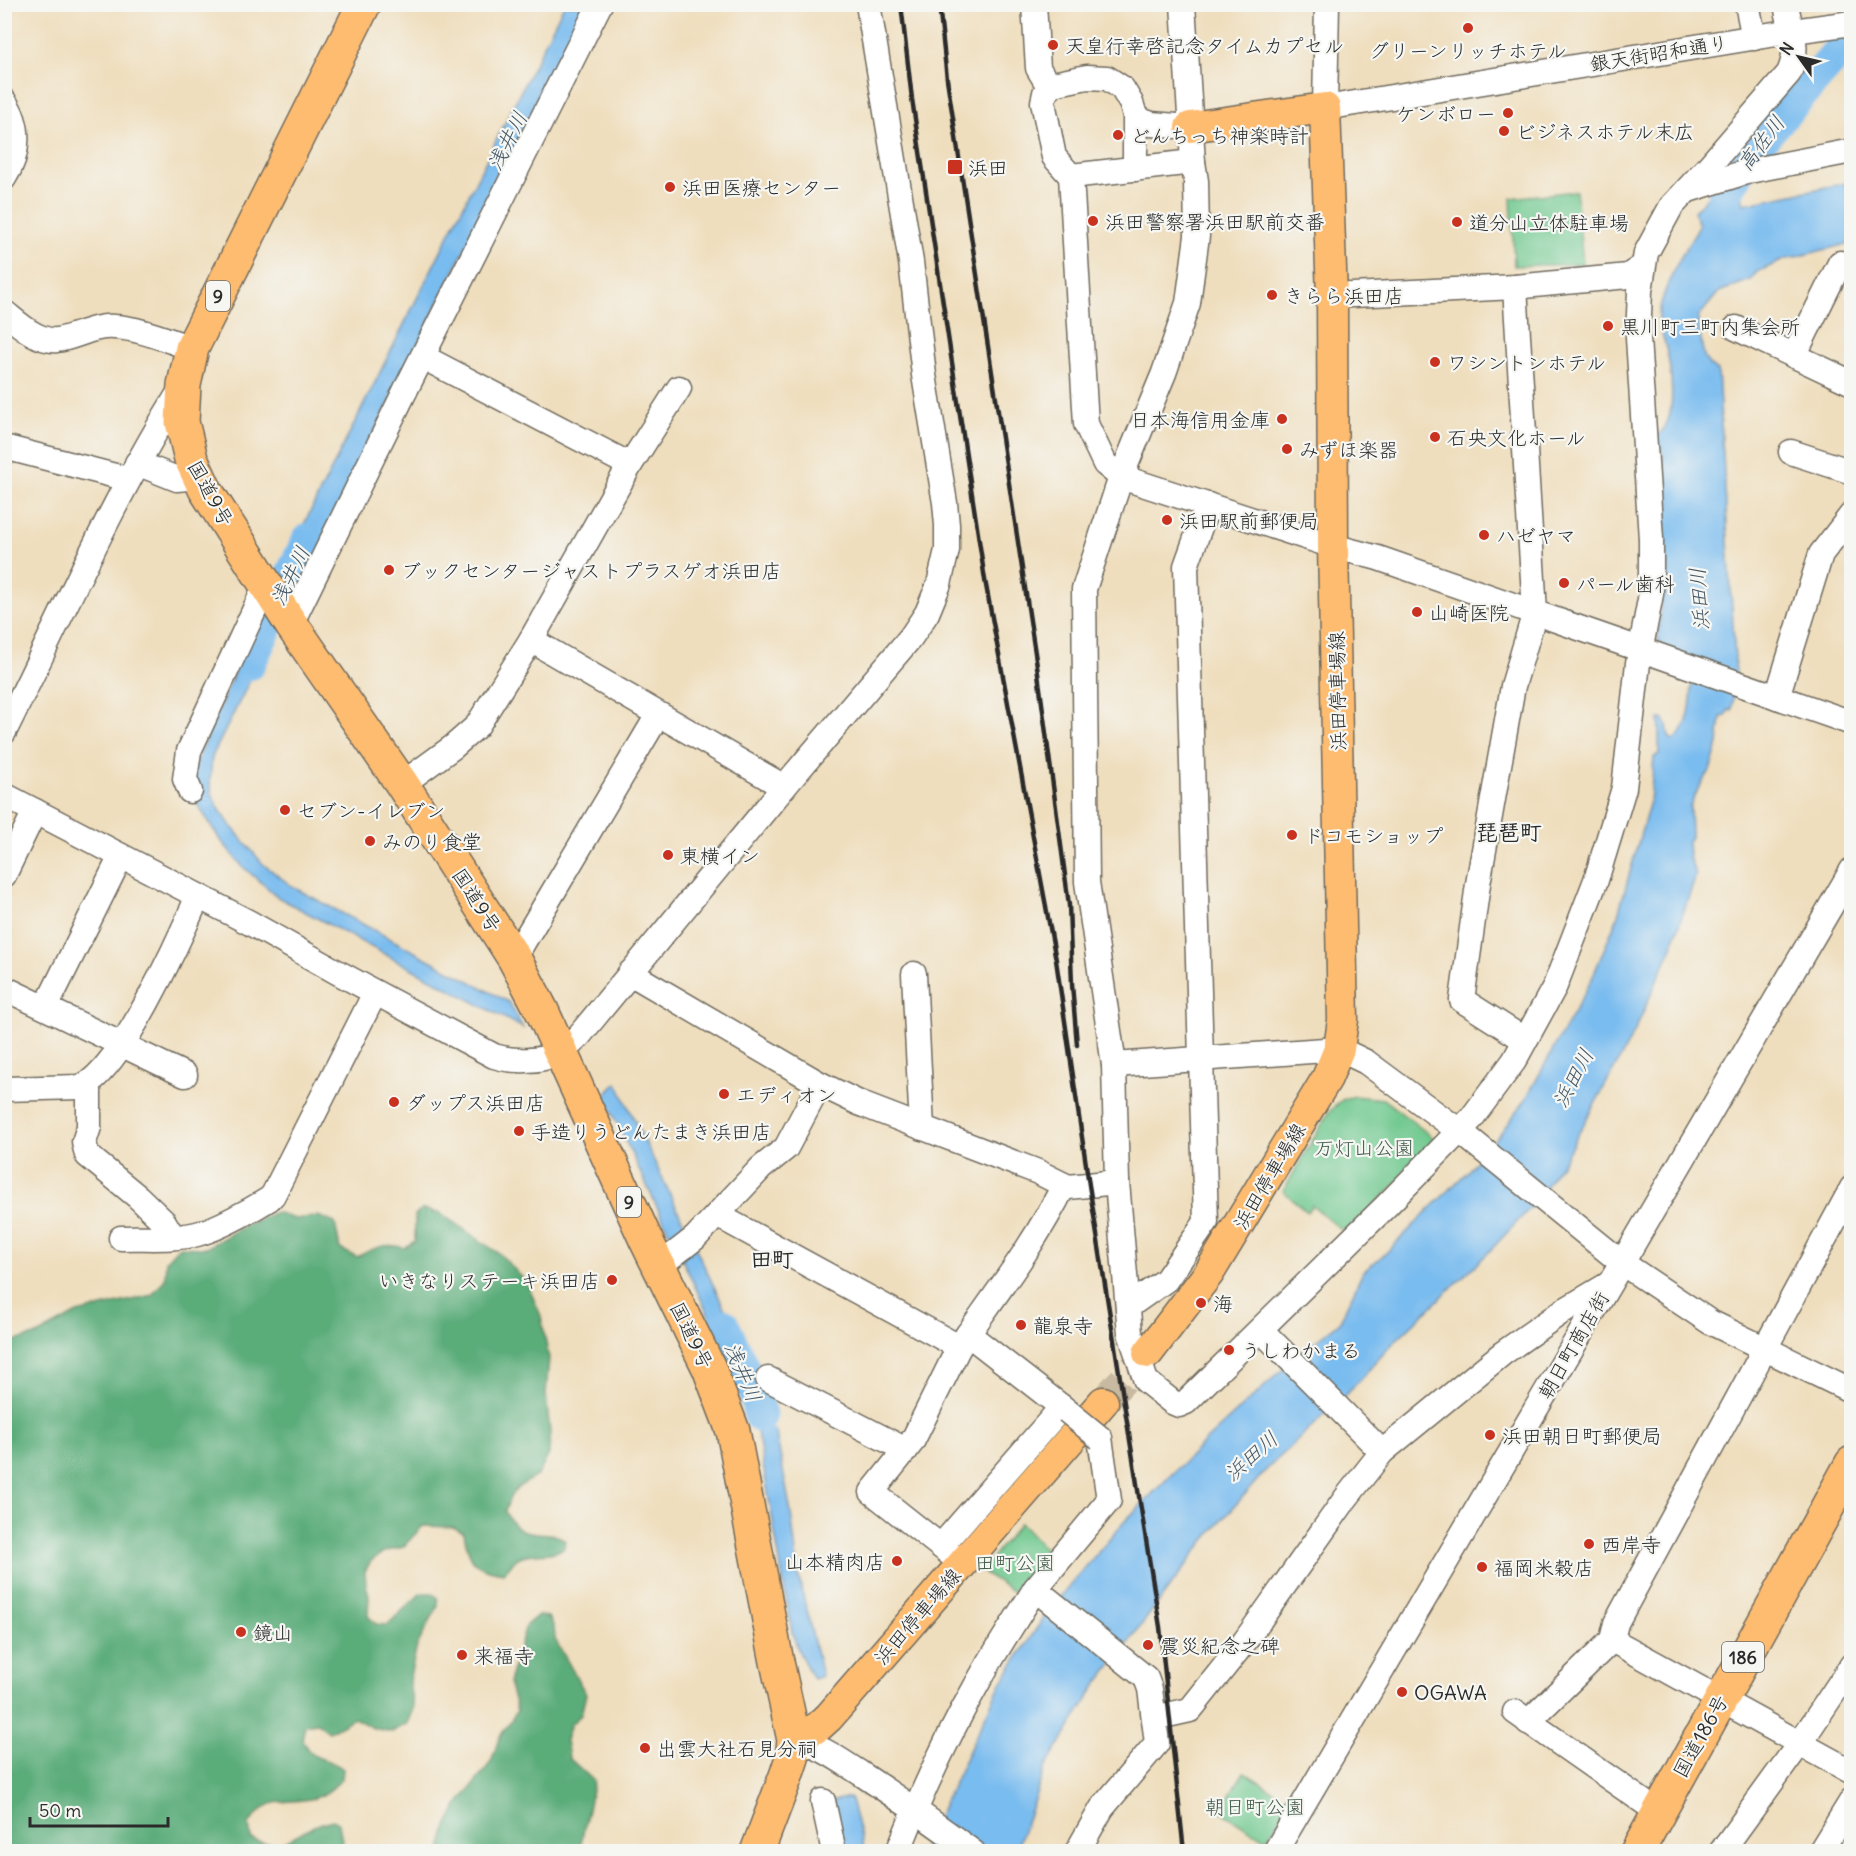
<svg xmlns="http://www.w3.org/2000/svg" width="1856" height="1856" font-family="Delius,'Klee One',sans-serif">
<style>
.green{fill:#6ec88e;stroke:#4c7a5c;stroke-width:1.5}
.forest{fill:#5aac79;stroke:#426c52;stroke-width:1.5}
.water{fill:#79bcef;stroke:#52748d;stroke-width:1.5}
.pier{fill:#efdebd}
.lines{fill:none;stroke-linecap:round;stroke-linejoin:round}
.river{stroke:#79bcef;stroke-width:33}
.major-tunnel{stroke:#c8baa0;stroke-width:30;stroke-dasharray:30 15;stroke-linecap:butt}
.minor-casing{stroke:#706a5e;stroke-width:27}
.major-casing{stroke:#706a5e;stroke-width:33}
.highway-casing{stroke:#706a5e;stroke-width:36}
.minor{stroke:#fff;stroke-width:24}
.major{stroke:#febc70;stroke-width:30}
.highway{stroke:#febc70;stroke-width:33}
.rail{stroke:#2b2b2b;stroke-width:4.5}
.minor-bridge-casing{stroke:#706a5e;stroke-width:27;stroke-linecap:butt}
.minor-bridge{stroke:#fff;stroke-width:24}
.poi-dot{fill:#c8321e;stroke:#f6f6f2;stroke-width:2}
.labels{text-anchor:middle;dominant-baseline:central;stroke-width:4.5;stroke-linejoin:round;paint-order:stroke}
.shield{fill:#f6f6f2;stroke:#686867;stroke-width:1.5}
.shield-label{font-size:18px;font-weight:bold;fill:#2b2b2b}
.poi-label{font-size:20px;fill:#2b2b2b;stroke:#f6f6f2;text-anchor:start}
.street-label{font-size:20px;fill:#2b2b2b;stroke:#f6f6f2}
.park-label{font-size:20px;fill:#3f5a49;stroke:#f6f6f2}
.water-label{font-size:21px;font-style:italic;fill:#425666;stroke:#f6f6f2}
.quarter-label{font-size:22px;font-weight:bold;fill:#2b2b2b;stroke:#f6f6f2}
</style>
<rect width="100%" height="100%" fill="#f6f6f2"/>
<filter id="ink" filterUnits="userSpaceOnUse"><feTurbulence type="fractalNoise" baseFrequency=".0167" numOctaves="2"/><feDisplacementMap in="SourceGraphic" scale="12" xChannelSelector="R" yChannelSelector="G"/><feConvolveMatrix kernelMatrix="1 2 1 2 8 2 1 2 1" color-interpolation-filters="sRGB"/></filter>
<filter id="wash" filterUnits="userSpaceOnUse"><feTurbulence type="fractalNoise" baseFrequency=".008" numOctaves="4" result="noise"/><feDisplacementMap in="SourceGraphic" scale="24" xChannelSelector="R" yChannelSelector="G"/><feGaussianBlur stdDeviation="1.35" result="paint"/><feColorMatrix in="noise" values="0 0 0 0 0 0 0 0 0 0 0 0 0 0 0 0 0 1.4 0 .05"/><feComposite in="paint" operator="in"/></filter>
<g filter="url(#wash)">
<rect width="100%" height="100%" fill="#efdebd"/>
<g class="green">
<polygon points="1576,191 1583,264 1514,266 1511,198"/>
<polygon points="1354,1096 1383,1099 1434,1138 1434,1145 1346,1234 1312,1205 1307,1212 1283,1191 1329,1112 1342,1100"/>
<polygon points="1020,1523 1048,1553 1017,1594 981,1571"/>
<polygon points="1244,1772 1291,1802 1266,1840 1220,1811"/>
</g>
<g class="forest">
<path d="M423,1209L440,1213L501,1255L527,1283L541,1316L549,1358L546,1394L550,1432L549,1454L538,1475L520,1486L511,1495L505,1511C520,1545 544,1525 565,1540L564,1548C548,1558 532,1550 518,1558C513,1562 508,1568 504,1573C474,1569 469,1562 464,1533L453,1527L423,1526L403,1547L384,1552L371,1561L365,1571L366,1584L369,1595L368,1616L376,1624L387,1625L421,1593H432L438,1598V1606L417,1646L409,1681L413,1709L407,1724L392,1732L373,1728L354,1718L329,1732L317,1723L305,1725L302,1740C314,1764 325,1755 343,1769L342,1779C334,1787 326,1795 315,1798C283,1806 273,1792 249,1824L251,1839C282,1851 288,1837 314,1826C320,1823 327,1822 333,1820L339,1824L344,1851H5L4,1343L35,1336L77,1313L152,1295L165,1279L166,1260L178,1247L206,1248L246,1225L276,1212L295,1219L318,1216L335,1223L340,1249L357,1257C373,1248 386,1242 404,1248L415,1241V1215Z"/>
<polygon points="538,1615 548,1617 554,1626 555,1639 586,1694 581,1715 571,1724 566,1740 569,1758 594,1781 581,1843 574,1851 441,1851 447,1826 457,1806 491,1762 499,1738 517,1711 509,1682 526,1625"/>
</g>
<g class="water">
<polygon points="564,5 585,5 296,592 281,570"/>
<path d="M1739,177L1744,204L1851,182V243L1784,260L1757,272L1750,280L1719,292L1699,316L1698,323L1704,357L1710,366L1718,371L1736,676L1732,711L1728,710L1726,716L1721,717L1718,744L1710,771L1699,787L1690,807L1691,837L1688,841L1689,857L1696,875L1671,949L1633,1035L1565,1158L1532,1206L1486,1255L1395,1341L1346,1395L1267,1469L1205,1540L1093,1690L1045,1768L1016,1851L921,1852L1001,1683L1048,1611L1125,1521L1203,1443L1304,1350L1339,1323L1363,1272L1388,1251L1468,1171L1502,1131L1524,1102L1591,981L1617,918L1650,801L1654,757L1659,754V719H1663L1667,725L1669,737L1673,740C1690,730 1691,703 1692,685L1658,641L1662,590L1659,518L1666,513L1663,456L1656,436C1680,422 1671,367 1665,344C1663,335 1657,323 1659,313C1665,281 1683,253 1699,226L1694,211L1714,190Z"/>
<polygon points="260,611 273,634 212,757 210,781 211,791 217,806 231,826 263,864 293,887 509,1002 523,1028 279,898 242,866 219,838 196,802 190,778"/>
<polygon points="617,1083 750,1362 734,1368 604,1096"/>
<polygon points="753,1370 773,1417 791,1513 799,1578 822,1676 813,1679 798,1650 792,1632 760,1447 755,1422 737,1376"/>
<polygon points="850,1797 865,1851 844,1851 833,1801"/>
</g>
<polygon class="pier" points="744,1401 777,1421 779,1432 749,1415"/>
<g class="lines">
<g class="river">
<polyline points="1723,200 1743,160 1832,60 1852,32"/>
<polyline points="249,664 308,540"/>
<polyline points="723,1325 755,1393 760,1416"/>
</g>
</g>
</g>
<g filter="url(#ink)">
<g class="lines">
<polyline class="major-tunnel" points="1103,1402 1148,1353"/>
<defs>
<g id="minor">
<polyline points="1034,4 1038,68 1050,88"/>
<path d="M1183,4L1193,162L1196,181L1197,236L1188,303L1164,373L1121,477L1084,589L1087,882L1114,1065L1117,1182L1130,1333L1146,1381L1172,1402L1179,1405L1186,1402L1386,1206L1471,1119L1514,1061L1555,986L1596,880L1624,788L1638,663L1651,594V539L1638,338L1640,291L1646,253L1671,207L1709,166L1789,73C1801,45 1790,31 1786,4"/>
<polyline points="1327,4 1325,108 1793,31 1852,23"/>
<polyline points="1747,4 1754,38"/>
<path d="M4,101C21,125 20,154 4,178"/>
<polyline points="1135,115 1135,169"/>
<polyline points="1190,127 1151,124 1143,121 1135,115 1131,103 1122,88 1107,78 1087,77 1053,84 1045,93 1043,102 1054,157 1071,176 1193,162"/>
<polyline points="1071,176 1086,424 1105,464 1121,477 1333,546 1378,558 1852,723"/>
<polyline points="1688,190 1749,171 1852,151"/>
<polyline points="1515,287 1535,612 1513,686 1478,884 1462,1000 1525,1040"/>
<polyline points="1332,296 1515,287 1628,276 1643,266"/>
<path d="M4,312C18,323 37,342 57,340C77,337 94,325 115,327C139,328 169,341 192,348"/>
<polyline points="1736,328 1852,383"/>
<polyline points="1794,356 1840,263"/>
<polyline points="423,357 630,465"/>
<polyline points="4,447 127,479"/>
<polyline points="1791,452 1852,472"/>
<polyline points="137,463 177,479 199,477"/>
<polyline points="291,624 407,387 600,4"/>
<polyline points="531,640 784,787"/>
<polyline points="1777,697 1821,554 1852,514"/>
<path d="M4,732C62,616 114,495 184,385"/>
<polyline points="402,784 453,747 477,726 531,640 630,465 679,388"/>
<polyline points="190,791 185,779 189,751 266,585"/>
<path d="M4,795L250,923L337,972L494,1056C513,1062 540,1062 559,1053C566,1050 572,1042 578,1037L784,787L911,637L927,613L939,584L947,550V525L945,503L924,375L911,262L868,4"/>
<polyline points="4,875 35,811"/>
<polyline points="514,958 658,715"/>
<polyline points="630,973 820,1084 861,1104 1038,1172 1068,1187 1117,1182"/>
<polyline points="914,974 922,1128"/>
<polyline points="4,988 185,1075"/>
<polyline points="46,1007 121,856"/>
<polyline points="1114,1065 1339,1049 1366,1062 1466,1136 1622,1263 1710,1322 1852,1391"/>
<polyline points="89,1084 89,1127 84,1142 87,1155 138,1197 164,1222 173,1237"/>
<path d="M4,1089L80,1087C119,1075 181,936 198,896"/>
<polyline points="1852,1188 1616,1623 1612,1640 1852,1772"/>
<polyline points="717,1215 959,1347"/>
<path d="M121,1238C145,1237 173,1240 197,1234C217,1229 251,1210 269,1199L273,1195L375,993"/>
<polyline points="659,1266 695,1238 761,1168 786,1148 820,1084"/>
<polyline points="1129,1306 1166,1280 1206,1222 1186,566 1208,505"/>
<polyline points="1261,1330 1382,1452"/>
<path d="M968,1334C1002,1286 1038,1238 1064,1185"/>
<polyline points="768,1379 906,1450"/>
<polyline points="941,1546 1062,1407"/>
<polyline points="963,1564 872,1492 912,1442 959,1347 968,1334 1067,1411"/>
<polyline points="1035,1589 1109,1500 1100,1438"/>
<polyline points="1515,1712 1658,1812"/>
<polyline points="1154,1718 1190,1710 1245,1641 1346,1498 1382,1452 1503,1353 1563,1311 1607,1285"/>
<polyline points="1528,1722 1612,1640"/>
<path d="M794,1740C820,1745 841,1761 863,1775C901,1800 937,1825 973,1852"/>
<polyline points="823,1801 834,1852"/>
<path d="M898,1852C921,1794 947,1737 977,1684C995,1651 1016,1620 1035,1589L1146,1678L1150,1689L1157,1743L1102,1808L1077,1852"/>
<polyline points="1275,1852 1622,1263 1852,870"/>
<polyline points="1721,1852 1800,1743 1852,1665"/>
<polyline points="1820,1852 1852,1800"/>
</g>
<g id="major">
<polyline points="1148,1353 1209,1273 1327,1078 1339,1049 1343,1020 1333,546 1332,296 1325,108 1190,127"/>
<polyline points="794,1740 818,1727 829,1717 1103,1402"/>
</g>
<g id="highway">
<polyline points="364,4 192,348 184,385 182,422 191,459 205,489 291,624 402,784 514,958 542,1011 646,1240 709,1368 733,1431 777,1662 794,1740 792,1758 786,1776 757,1852"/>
<polyline points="1637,1852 1852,1463"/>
</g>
</defs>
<use href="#minor" class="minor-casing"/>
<use href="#major" class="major-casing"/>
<use href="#highway" class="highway-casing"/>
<use href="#minor" class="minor"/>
<use href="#major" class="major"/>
<use href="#highway" class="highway"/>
<g class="rail">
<polyline points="901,4 912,99 985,580 1056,960 1089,1185 1160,1627 1184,1852"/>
<polyline points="939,4 947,79 1037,666 1069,905 1072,984 1077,1045"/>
</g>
<defs>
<polyline id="minor-bridge" points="1067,1411 1100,1438"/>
</defs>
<use href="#minor-bridge" class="minor-bridge-casing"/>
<use href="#minor-bridge" class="minor-bridge"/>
</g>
</g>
<g class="poi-dot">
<circle cx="1468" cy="28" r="6"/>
<circle cx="1053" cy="45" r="6"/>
<circle cx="1508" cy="113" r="6"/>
<circle cx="1504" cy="131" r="6"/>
<circle cx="1118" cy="135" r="6"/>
<rect x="947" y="159" width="16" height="16" rx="3"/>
<circle cx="670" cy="187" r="6"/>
<circle cx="1093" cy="221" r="6"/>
<circle cx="1457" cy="222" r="6"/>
<circle cx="1272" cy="295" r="6"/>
<circle cx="1608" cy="326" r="6"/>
<circle cx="1435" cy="362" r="6"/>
<circle cx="1282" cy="419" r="6"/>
<circle cx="1435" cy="437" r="6"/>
<circle cx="1287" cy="449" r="6"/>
<circle cx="1167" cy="520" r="6"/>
<circle cx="1484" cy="535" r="6"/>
<circle cx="389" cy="570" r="6"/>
<circle cx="1564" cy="583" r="6"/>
<circle cx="1417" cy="612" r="6"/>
<circle cx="285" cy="810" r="6"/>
<circle cx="1292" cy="835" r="6"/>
<circle cx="370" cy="841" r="6"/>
<circle cx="668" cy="855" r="6"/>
<circle cx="724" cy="1094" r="6"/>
<circle cx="394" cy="1102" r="6"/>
<circle cx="519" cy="1131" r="6"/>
<circle cx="612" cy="1280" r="6"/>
<circle cx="1201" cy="1303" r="6"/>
<circle cx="1021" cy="1325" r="6"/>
<circle cx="1229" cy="1350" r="6"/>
<circle cx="1490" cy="1435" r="6"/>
<circle cx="1589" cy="1544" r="6"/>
<circle cx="897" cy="1561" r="6"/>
<circle cx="1482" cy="1567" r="6"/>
<circle cx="241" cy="1632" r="6"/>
<circle cx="1148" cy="1645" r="6"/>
<circle cx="462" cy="1655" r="6"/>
<circle cx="1402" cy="1692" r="6"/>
<circle cx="645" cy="1748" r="6"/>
</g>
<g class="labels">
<g class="shield">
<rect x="206" y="281" width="24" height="30" rx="4.5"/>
<rect x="617" y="1187" width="24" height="30" rx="4.5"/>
<rect x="1722" y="1642" width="42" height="30" rx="4.5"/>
</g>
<g class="shield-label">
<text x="218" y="296">9</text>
<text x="629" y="1202">9</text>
<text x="1743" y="1657">186</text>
</g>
<g class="poi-label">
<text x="1065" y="45">天皇行幸啓記念タイムカプセル</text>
<text x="1468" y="50" text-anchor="middle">グリーンリッチホテル</text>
<text x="1496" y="113" text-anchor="end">ケンボロー</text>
<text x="1516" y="131">ビジネスホテル末広</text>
<text x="1130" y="135">どんちっち神楽時計</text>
<text x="968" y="167">浜田</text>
<text x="682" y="187">浜田医療センター</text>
<text x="1105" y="221">浜田警察署浜田駅前交番</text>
<text x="1469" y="222">道分山立体駐車場</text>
<text x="1284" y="295">きらら浜田店</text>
<text x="1620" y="326">黒川町三町内集会所</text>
<text x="1447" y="362">ワシントンホテル</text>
<text x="1270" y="419" text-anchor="end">日本海信用金庫</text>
<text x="1447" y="437">石央文化ホール</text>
<text x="1299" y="449">みずほ楽器</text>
<text x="1179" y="520">浜田駅前郵便局</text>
<text x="1496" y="535">ハゼヤマ</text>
<text x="401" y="570">ブックセンタージャストプラスゲオ浜田店</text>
<text x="1576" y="583">パール歯科</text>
<text x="1429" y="612">山崎医院</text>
<text x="297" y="810">セブン-イレブン</text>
<text x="1304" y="835">ドコモショップ</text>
<text x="382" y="841">みのり食堂</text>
<text x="680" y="855">東横イン</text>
<text x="736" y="1094">エディオン</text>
<text x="406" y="1102">ダップス浜田店</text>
<text x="531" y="1131">手造りうどんたまき浜田店</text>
<text x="600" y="1280" text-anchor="end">いきなりステーキ浜田店</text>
<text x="1213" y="1303">海</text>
<text x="1033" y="1325">龍泉寺</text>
<text x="1241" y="1350">うしわかまる</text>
<text x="1502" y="1435">浜田朝日町郵便局</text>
<text x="1601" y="1544">西岸寺</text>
<text x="885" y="1561" text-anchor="end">山本精肉店</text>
<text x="1494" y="1567">福岡米穀店</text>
<text x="253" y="1632">鏡山</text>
<text x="1160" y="1645">震災紀念之碑</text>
<text x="474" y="1655">来福寺</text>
<text x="1414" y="1692">OGAWA</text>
<text x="657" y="1748">出雲大社石見分祠</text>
</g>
<g class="street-label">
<text transform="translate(1659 53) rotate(-9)">銀天街昭和通り</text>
<text transform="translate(211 493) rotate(61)">国道9号</text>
<text transform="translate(1337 691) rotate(-91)">浜田停車場線</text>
<text transform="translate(477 900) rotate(57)">国道9号</text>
<text transform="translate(1269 1176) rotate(-59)">浜田停車場線</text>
<text transform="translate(692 1335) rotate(64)">国道9号</text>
<text transform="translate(1573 1345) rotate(-60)">朝日町商店街</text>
<text transform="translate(917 1616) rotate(-49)">浜田停車場線</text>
<text transform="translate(1700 1736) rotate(-61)">国道186号</text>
</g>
<g class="park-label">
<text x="1364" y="1147">万灯山公園</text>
<text x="1015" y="1562">田町公園</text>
<text x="1255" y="1806">朝日町公園</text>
</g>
<g class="water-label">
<text transform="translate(507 141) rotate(-63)">浅井川</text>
<text transform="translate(1761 143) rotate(-53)">高佐川</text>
<text transform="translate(290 576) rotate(-64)">浅井川</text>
<text transform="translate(1699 599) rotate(-94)">浜田川</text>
<text transform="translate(1573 1078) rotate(-62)">浜田川</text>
<text transform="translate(743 1372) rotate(67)">浅井川</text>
<text transform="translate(1251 1456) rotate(-41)">浜田川</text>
</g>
<g class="quarter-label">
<text x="1509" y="832">琵琶町</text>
<text x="772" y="1259">田町</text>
</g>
</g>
<rect width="1856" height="1856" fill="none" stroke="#f6f6f2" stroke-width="24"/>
<g transform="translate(1799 57) rotate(304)" stroke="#f6f6f2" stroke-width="4.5" paint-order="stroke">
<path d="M0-4.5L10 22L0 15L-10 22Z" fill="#2b2b2b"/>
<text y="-9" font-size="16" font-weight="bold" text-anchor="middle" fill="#2b2b2b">N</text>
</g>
<path d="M30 1817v9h138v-9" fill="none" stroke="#2b2b2b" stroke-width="3"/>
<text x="39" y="1817" font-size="18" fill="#2b2b2b" stroke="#f6f6f2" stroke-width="4.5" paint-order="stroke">50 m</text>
</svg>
